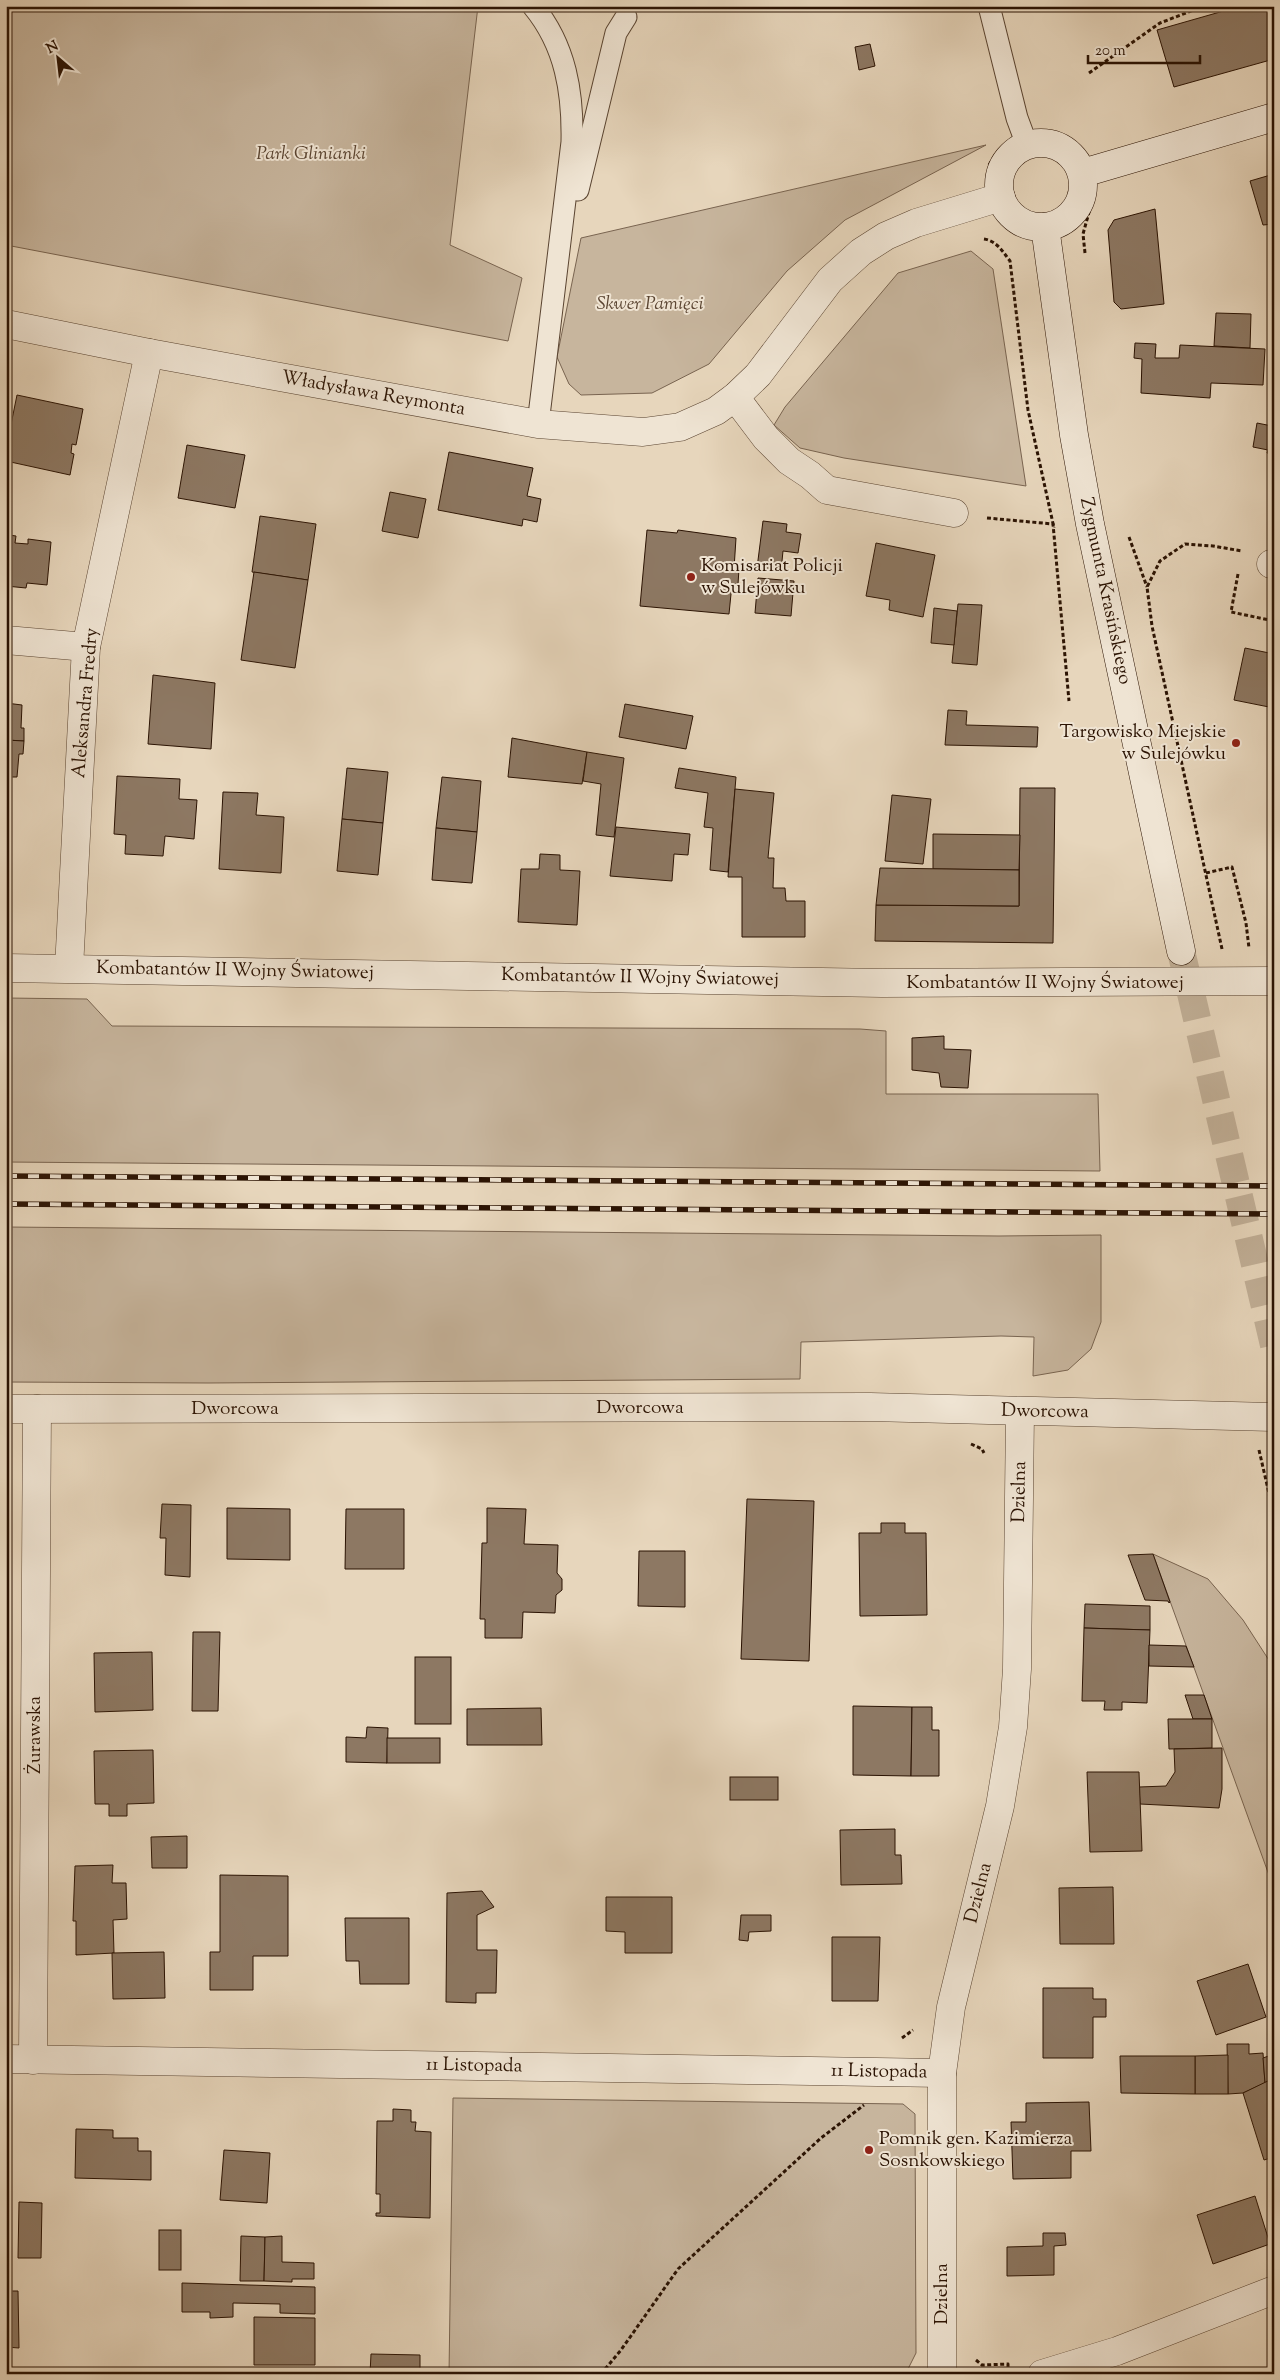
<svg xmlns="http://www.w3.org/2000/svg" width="1280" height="2380" font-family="'Sorts Mill Goudy',serif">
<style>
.green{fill:#c7b59d;stroke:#796450}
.building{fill:#8d7863;stroke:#2b1303}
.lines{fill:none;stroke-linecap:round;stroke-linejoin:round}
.secondary-tunnel{stroke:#c1af97;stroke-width:28;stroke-dasharray:28 14;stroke-linecap:butt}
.lane-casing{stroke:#5a4431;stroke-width:23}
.street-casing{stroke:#5a4431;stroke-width:29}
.secondary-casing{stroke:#2b1303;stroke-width:29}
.path{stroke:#2b1303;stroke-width:3;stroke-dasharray:4 2.5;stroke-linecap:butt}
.lane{stroke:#efe4d3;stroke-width:21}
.street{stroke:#efe4d3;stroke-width:28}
.secondary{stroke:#efe4d3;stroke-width:28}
.rail-casing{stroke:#2b1303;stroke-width:5.5}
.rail{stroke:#efe4d3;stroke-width:4;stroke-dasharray:11;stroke-linecap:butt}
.poi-dot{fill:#8f2418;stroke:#efe4d3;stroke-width:2}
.labels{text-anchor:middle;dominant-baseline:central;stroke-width:4;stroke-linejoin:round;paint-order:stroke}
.park-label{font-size:19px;font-style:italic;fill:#5a4431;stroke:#efe4d3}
.street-label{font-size:19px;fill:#2b1303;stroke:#efe4d3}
.poi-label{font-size:19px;fill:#2b1303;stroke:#efe4d3;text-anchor:start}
</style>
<rect width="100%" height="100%" fill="#e7d6bc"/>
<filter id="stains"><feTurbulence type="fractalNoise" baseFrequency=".004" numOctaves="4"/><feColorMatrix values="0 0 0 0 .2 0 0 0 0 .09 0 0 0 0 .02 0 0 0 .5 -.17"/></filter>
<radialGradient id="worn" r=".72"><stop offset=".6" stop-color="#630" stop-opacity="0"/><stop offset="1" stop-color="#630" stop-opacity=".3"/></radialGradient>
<g class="green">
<polygon points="6,6 478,6 450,245 522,278 508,341 6,245"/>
<polygon points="986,145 845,220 787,271 709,364 652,393 581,395 569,384 557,357 581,238"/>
<polygon points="971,251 993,269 1026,486 844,458 800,448 774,425 785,407 898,273"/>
<polygon points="6,998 87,999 112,1026 860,1029 886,1031 886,1094 1098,1094 1100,1171 6,1162"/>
<polygon points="6,1227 999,1236 1101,1235 1101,1322 1091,1349 1068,1370 1033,1376 1034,1337 1001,1336 801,1342 800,1379 208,1383 6,1382"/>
<polygon points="1153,1554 1208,1579 1243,1620 1274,1668 1274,1889"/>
<polygon points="453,2098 903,2104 915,2114 916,2353 908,2369 858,2374 449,2374"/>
</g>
<g class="building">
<polygon points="1241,6 1274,6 1274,59 1174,87 1157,30"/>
<polygon points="870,44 875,66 859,70 855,47"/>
<polygon points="1274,174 1274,224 1263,225 1250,181"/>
<polygon points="1155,209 1164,304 1121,309 1114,302 1108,230 1114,220"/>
<polygon points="1216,313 1251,314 1250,348 1214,346"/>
<polygon points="1135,343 1156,344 1155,358 1179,358 1180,345 1265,349 1263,385 1211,383 1210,398 1141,393 1142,359 1134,358"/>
<polygon points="17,395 83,409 76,445 72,444 71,453 74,454 70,475 6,461 6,449"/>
<polygon points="1274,417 1274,454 1267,453 1268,450 1253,447 1257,423 1272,426"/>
<polygon points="187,445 245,455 235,508 178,498"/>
<polygon points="449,452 533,468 527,496 541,499 537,522 523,519 522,526 438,510"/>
<polygon points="390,492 426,499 418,538 382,531"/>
<polygon points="260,516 316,524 308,580 252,572"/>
<polygon points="763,521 787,524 786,532 801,534 798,553 783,551 781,571 757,568"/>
<polygon points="647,530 677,533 678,530 736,538 734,569 739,569 738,584 732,584 729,614 640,606"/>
<polygon points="6,532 9,535 16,536 15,543 28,544 28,539 51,542 47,585 27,583 26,588 6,586"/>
<polygon points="876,543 935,555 923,617 889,610 890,600 866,596"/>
<polygon points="254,572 308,580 295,668 241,660"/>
<polygon points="758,578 794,581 791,616 755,613"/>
<polygon points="958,604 982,605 977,665 952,663"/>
<polygon points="934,608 957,611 954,645 931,643"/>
<polygon points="1245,648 1274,654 1274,708 1234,700"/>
<polygon points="153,675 215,683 211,749 148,744"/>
<polygon points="6,703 22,705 21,728 24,728 24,741 6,740"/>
<polygon points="625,704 693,716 686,749 619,737"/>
<polygon points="948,710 967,711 966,725 1038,727 1037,747 945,745"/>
<polygon points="512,738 587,752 582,784 508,777"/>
<polygon points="6,740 24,741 23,754 19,754 17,777 6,777"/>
<polygon points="587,752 624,758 614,837 596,835 601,784 583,781"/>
<polygon points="347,768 388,772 383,823 342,819"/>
<polygon points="679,768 736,777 728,872 710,870 713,828 704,827 708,793 675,788"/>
<polygon points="117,776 180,779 179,799 197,800 194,839 165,836 163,856 125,854 126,835 114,834"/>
<polygon points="442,777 481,781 477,832 436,828"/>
<polygon points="1020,788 1055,788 1053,943 875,941 876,905 1019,906"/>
<polygon points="735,789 774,793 768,858 774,858 773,888 785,888 786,901 805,901 805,937 742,937 742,877 728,877"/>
<polygon points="223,792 258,793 256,815 284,817 281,873 219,869"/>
<polygon points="892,795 931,799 923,864 885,861"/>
<polygon points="342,819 383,823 378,875 337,871"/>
<polygon points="616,827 690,834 688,855 674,854 672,881 610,876"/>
<polygon points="436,828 477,832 472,883 432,880"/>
<polygon points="933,834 1020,835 1019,870 933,869"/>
<polygon points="540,854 560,855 560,870 580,871 577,925 518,922 521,869 539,869"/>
<polygon points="880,868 1019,870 1019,906 876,905"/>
<polygon points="944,1036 944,1049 971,1050 968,1088 941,1087 939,1073 912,1070 912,1038"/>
<polygon points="747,1499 814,1501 809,1661 741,1659"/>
<polygon points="162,1504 191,1505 190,1577 165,1575 166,1538 160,1538"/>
<polygon points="227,1508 290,1509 290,1560 227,1559"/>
<polygon points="487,1508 526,1509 524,1544 558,1545 557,1573 562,1579 562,1590 556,1595 555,1613 523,1612 522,1638 485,1638 485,1619 480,1619 482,1543 487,1543"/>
<polygon points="346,1509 404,1509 404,1569 345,1569"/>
<polygon points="881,1523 905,1523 905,1533 926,1533 927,1615 860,1616 859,1533 881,1533"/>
<polygon points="639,1551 685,1551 685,1607 638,1606"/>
<polygon points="1153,1554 1170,1602 1169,1603 1168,1601 1145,1600 1128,1555"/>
<polygon points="1085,1604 1150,1606 1150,1630 1084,1628"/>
<polygon points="1084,1628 1150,1630 1147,1703 1122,1702 1122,1710 1104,1710 1105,1701 1082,1701"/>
<polygon points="193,1632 220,1632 218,1711 192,1711"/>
<polygon points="1149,1645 1186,1646 1194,1667 1149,1666"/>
<polygon points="152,1652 153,1710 95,1712 94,1653"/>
<rect x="415" y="1657" width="36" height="67"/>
<polygon points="1185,1695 1204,1695 1212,1719 1193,1719"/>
<polygon points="853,1706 912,1707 911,1776 853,1775"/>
<polygon points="912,1707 932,1707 932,1730 939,1730 939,1776 911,1776"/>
<polygon points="541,1708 542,1745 467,1745 467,1709"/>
<polygon points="1168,1719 1212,1719 1212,1748 1169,1749"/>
<polygon points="367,1727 388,1728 387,1763 346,1762 346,1737 366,1738"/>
<rect x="387" y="1738" width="53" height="25"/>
<polygon points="1222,1748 1222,1789 1219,1808 1140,1804 1139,1787 1166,1786 1175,1772 1174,1749"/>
<polygon points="153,1750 154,1803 127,1804 127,1816 109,1816 109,1804 95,1804 94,1751"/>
<polygon points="1087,1772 1139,1772 1142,1851 1090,1852"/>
<rect x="730" y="1777" width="48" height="23"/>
<polygon points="895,1829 895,1855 901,1855 902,1884 841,1885 840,1830"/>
<polygon points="187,1836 187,1868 152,1868 151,1837"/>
<polygon points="113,1865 112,1883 126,1883 127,1919 113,1920 114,1953 76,1955 76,1921 73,1921 75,1866"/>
<polygon points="220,1875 288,1876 288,1956 253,1956 253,1990 210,1990 210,1952 220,1952"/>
<polygon points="1113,1887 1114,1944 1060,1944 1059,1888"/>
<polygon points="482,1891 494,1907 477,1915 477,1950 497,1950 496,1993 476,1993 476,2003 446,2002 447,1893"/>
<polygon points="606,1897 672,1897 672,1953 625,1953 625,1932 606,1931"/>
<polygon points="741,1915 771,1915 771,1931 749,1932 748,1941 739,1940"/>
<polygon points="345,1918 409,1918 409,1984 360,1984 359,1961 346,1961"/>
<polygon points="832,1937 880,1937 878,2001 832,2001"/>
<polygon points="164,1952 165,1998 113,1999 112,1953"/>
<polygon points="1248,1964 1266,2017 1216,2035 1197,1981"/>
<polygon points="1043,1988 1093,1988 1093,1999 1106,1999 1106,2017 1093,2017 1093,2058 1043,2058"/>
<polygon points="1227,2044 1249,2044 1249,2054 1263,2053 1265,2083 1243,2093 1228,2094"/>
<polygon points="1274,2054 1274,2078 1265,2083 1263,2058"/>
<polygon points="1228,2055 1228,2094 1195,2094 1195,2056"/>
<polygon points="1120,2056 1195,2056 1195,2094 1121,2093"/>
<polygon points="1274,2078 1274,2119 1272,2120 1274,2157 1264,2160 1243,2093"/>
<polygon points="1089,2102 1091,2151 1071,2151 1071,2178 1013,2179 1011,2122 1026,2122 1026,2103"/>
<polygon points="393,2109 411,2110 411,2122 416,2122 415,2131 431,2132 430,2218 376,2216 376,2213 380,2213 380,2194 376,2194 377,2121 393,2121"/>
<polygon points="76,2129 113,2130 113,2138 138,2138 138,2151 151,2151 151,2180 75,2178"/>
<polygon points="224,2150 270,2153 267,2203 220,2200"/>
<polygon points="1255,2196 1270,2244 1213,2264 1197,2215"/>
<polygon points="19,2202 42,2203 41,2258 18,2258"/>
<rect x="159" y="2230" width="22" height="40"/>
<polygon points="1043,2233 1065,2233 1066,2245 1054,2246 1054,2275 1007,2276 1007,2247 1043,2246"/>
<polygon points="241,2236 265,2237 264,2281 240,2281"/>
<polygon points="282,2236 282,2262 314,2263 314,2279 292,2279 292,2282 264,2281 265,2237"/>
<polygon points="182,2283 315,2287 315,2314 280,2313 280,2304 233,2303 233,2317 210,2318 210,2312 182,2312"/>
<polygon points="6,2291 18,2291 19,2348 6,2347"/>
<polygon points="254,2317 315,2318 315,2365 254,2365"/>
<polygon points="371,2354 420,2355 420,2374 370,2374"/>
</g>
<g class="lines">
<polyline class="secondary-tunnel" points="1181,951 1274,1345"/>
<defs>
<g id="lane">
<path d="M533,6C566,46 573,93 572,142L538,424"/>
<polyline points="989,6 1017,118 1027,145"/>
<polyline points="578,190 616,33 626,17"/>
</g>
<g id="street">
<polyline points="6,324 149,353 538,424 643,432 680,427 716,411 735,397 758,375 830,280 861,252 886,236 916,223 1001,197"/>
<polyline points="735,397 766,438 789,461 810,475 827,490 954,513"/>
<polyline points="1271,564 1274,564"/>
<polyline points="6,640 86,647"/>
<polyline points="6,968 882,983 1274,981"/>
<polyline points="69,968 86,647 149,353"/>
<polyline points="6,1409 870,1407 1274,1417"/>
<polyline points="6,2059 942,2073"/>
<polyline points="33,2060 37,1409"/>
<polyline points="942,2374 942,2073 951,2007 1000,1806 1013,1727 1017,1669 1020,1412"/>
<polyline points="1042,2374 1117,2351 1274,2290"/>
</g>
<g id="secondary">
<circle cx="1041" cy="185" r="42"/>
<polyline points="1083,173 1274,117"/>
<polyline points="1045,227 1074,435 1090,524 1181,951"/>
</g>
</defs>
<use href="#lane" class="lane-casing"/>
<use href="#street" class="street-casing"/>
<use href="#secondary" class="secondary-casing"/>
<g class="path">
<polyline points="1089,73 1160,23 1204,6"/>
<polyline points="1056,134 1073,141"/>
<polyline points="989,165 998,151"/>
<path d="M984,239C997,241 1003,252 1010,261L1028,410L1054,528"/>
<polyline points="1085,253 1083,234 1091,205"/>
<polyline points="987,518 1053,524 1069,701"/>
<polyline points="1129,537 1147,587"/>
<polyline points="1238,574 1231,612 1274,621"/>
<polyline points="1206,873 1232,867 1246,923 1249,948"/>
<polyline points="1222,949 1152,626 1147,587 1160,561 1185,544 1213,546 1242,551"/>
<polyline points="971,1444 982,1449 984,1453"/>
<polyline points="1259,1450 1274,1515"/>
<polyline points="902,2038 913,2030"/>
<polyline points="976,2360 982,2365 1008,2364 1008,2369"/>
<polyline points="601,2374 621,2350 678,2269 821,2138 864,2105"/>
</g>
<use href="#lane" class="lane"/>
<use href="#street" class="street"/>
<use href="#secondary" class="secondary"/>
<defs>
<g id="rail">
<polyline points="6,1176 1274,1186"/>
<polyline points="6,1204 1274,1214"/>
</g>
</defs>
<use href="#rail" class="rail-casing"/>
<use href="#rail" class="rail"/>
</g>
<g class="poi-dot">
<circle cx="691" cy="577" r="5"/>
<circle cx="1236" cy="743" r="5"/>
<circle cx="869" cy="2150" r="5"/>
</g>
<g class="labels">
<g class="park-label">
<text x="311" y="154">Park Glinianki</text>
<text x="650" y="304">Skwer Pamięci</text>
</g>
<g class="street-label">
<text transform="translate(373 394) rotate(10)">Władysława Reymonta</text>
<text transform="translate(1105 591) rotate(78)">Zygmunta Krasińskiego</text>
<text transform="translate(86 703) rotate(-85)">Aleksandra Fredry</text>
<text transform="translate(235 971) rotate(1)">Kombatantów II Wojny Światowej</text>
<text transform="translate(640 978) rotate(1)">Kombatantów II Wojny Światowej</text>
<text x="1045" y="983">Kombatantów II Wojny Światowej</text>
<text x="640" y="1408">Dworcowa</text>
<text x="235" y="1409">Dworcowa</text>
<text transform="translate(1045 1412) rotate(1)">Dworcowa</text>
<text transform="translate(1020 1492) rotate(-89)">Dzielna</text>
<text transform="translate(35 1735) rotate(-90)">Żurawska</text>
<text transform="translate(979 1893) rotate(-76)">Dzielna</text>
<text transform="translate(474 2066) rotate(1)">11 Listopada</text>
<text transform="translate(879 2072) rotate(1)">11 Listopada</text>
<text transform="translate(942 2294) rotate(-90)">Dzielna</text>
</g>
<g class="poi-label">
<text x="701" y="566">Komisariat Policji<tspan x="701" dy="22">w Sulejówku</tspan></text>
<text x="1226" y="732" text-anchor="end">Targowisko Miejskie<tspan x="1226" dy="22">w Sulejówku</tspan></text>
<text x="879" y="2139">Pomnik gen. Kazimierza<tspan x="879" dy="22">Sosnkowskiego</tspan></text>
</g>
</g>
<rect width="1280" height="2380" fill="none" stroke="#e7d6bc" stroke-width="25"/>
<rect x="8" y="8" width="1265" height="2365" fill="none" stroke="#2b1303" stroke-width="2.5"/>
<rect x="12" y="12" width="1255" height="2355" fill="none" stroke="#2b1303"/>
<g transform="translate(58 58) rotate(332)" stroke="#efe4d3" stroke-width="4" paint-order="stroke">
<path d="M0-4L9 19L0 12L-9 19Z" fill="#2b1303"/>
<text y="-8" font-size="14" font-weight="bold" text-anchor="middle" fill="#2b1303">N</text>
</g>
<path d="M1088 55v8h112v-8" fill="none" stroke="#2b1303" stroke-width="2.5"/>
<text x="1095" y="55" font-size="15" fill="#2b1303" stroke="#efe4d3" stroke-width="4" paint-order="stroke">20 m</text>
<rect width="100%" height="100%" filter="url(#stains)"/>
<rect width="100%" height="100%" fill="url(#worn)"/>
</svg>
